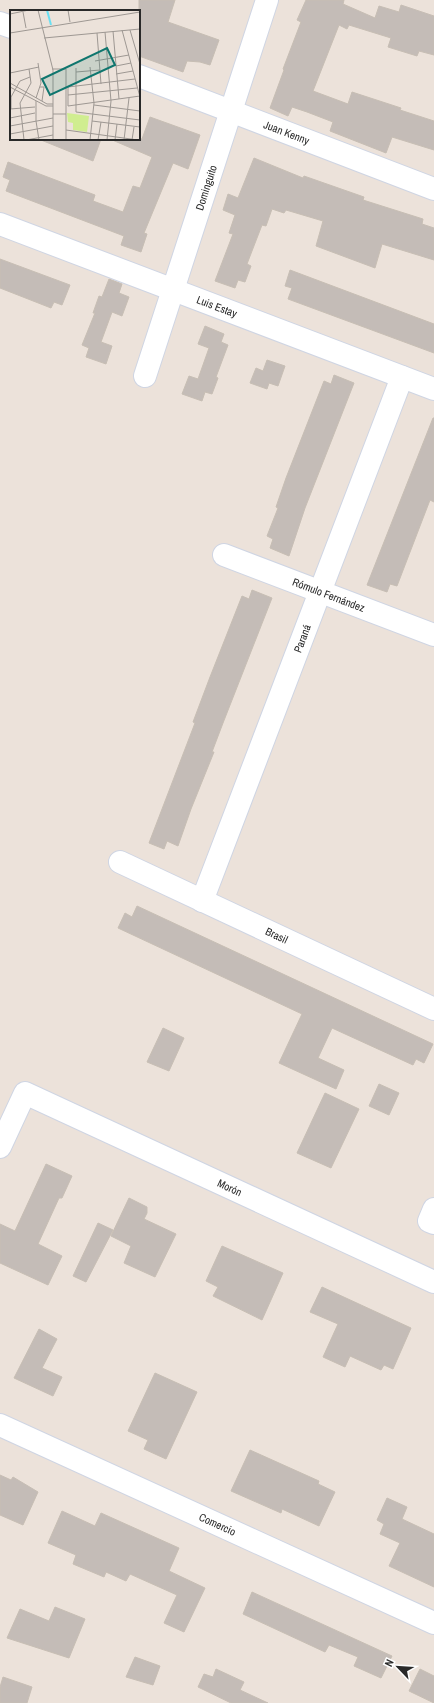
<svg xmlns="http://www.w3.org/2000/svg" width="434" height="1703" font-family="'Archivo Narrow',sans-serif">
<style>
.building{fill:#c4bcb7;stroke:#c7beb4}
.lines{fill:none;stroke-linecap:round;stroke-linejoin:round}
.street-casing{stroke:#cfd5e3;stroke-width:24}
.street{stroke:#fff;stroke-width:22}
.labels{text-anchor:middle;dominant-baseline:central;stroke-width:3;stroke-linejoin:round;paint-order:stroke}
.street-label{font-size:11px;fill:#292929;stroke:#fff}
.inset-river{fill:none;stroke:#69dff2;stroke-width:2}
.inset-road{fill:none;stroke:#9e9893;stroke-width:1}
.view{fill:#0f766e;fill-opacity:0.15;stroke:#0f766e;stroke-width:2}
.inset-edge{fill:none;stroke:#292929;stroke-width:2}
</style>
<rect width="100%" height="100%" fill="#ece2da"/>
<g class="building">
<polygon points="139,0 175,0 168,22 219,40 210,65 200,62 187,61 183,72 139,56"/>
<polygon points="306,0 344,0 343,4 375,18 379,6 399,12 401,5 434,16 434,55 419,51 417,56 388,47 391,38 349,25 347,29 339,25 313,91 348,104 352,92 401,108 400,110 434,121 434,150 392,137 386,153 330,131 333,122 307,112 292,107 288,116 270,108 284,70 283,69 301,22 297,20"/>
<polygon points="150,117 200,135 188,169 173,163 144,233 147,234 141,252 121,245 124,236 6,191 10,180 3,177 8,162 95,195 93,201 123,212 133,186 140,188 152,157 110,139 142,139"/>
<polygon points="41,139 101,139 93,161 41,140"/>
<polygon points="254,158 303,178 304,176 364,197 363,200 423,219 422,224 434,228 434,260 382,244 375,268 316,246 323,221 286,210 284,213 272,209 266,226 262,225 247,264 251,266 245,282 238,280 235,288 215,281 233,234 229,233 235,215 223,210 228,194 238,198"/>
<polygon points="0,259 70,285 62,305 54,302 51,308 0,288"/>
<polygon points="290,270 434,324 434,353 288,299 292,288 285,286"/>
<polygon points="109,279 122,284 119,293 129,297 122,316 112,312 101,342 112,346 106,364 86,357 89,348 82,345 95,313 93,313 99,296 102,297"/>
<polygon points="205,326 224,334 221,342 228,345 216,377 218,378 212,394 205,392 202,401 182,394 189,376 198,379 209,348 198,344"/>
<polygon points="267,360 285,366 278,386 269,383 267,389 250,383 256,368 263,371"/>
<polygon points="334,375 354,383 305,508 289,556 270,548 273,539 267,536 278,508 276,507 286,478 324,381 331,384"/>
<polygon points="433,418 434,418 434,502 430,500 397,586 390,584 387,592 367,585"/>
<polygon points="252,590 272,598 223,723 212,752 214,752 191,809 178,846 167,841 164,849 149,843 195,723 193,722 210,677 242,596 249,599"/>
<polygon points="137,906 433,1044 424,1063 416,1059 413,1065 332,1028 318,1058 344,1070 336,1089 279,1063 302,1014 118,928 125,913 132,917"/>
<polygon points="163,1028 184,1038 169,1071 147,1062"/>
<polygon points="379,1084 399,1093 389,1115 369,1106"/>
<polygon points="325,1093 359,1109 331,1168 297,1153"/>
<polygon points="46,1164 72,1176 62,1198 59,1198 38,1244 62,1256 48,1285 0,1263 0,1224 15,1231"/>
<polygon points="129,1198 147,1207 147,1213 144,1219 176,1234 155,1277 124,1263 131,1246 111,1236"/>
<polygon points="98,1223 113,1230 86,1282 73,1276"/>
<polygon points="222,1246 283,1273 262,1320 213,1296 218,1287 206,1281"/>
<polygon points="322,1287 411,1328 393,1369 384,1365 381,1370 350,1356 345,1367 323,1357 338,1324 310,1312"/>
<polygon points="39,1329 57,1339 42,1368 62,1377 53,1396 14,1378"/>
<polygon points="155,1373 197,1392 166,1459 144,1449 148,1440 128,1431"/>
<polygon points="250,1450 319,1481 318,1484 335,1492 319,1526 282,1509 281,1513 231,1491"/>
<polygon points="0,1475 11,1480 13,1477 38,1492 23,1525 0,1515"/>
<polygon points="387,1498 407,1507 402,1519 434,1534 434,1587 389,1566 400,1543 380,1534 384,1524 377,1520"/>
<polygon points="62,1511 95,1526 101,1513 179,1548 169,1571 205,1588 184,1632 164,1623 177,1595 130,1574 126,1581 106,1572 104,1577 73,1564 76,1555 48,1543"/>
<polygon points="252,1592 392,1656 381,1678 354,1666 358,1657 329,1645 325,1652 243,1614"/>
<polygon points="55,1607 85,1619 69,1658 7,1638 20,1609 49,1621"/>
<polygon points="135,1657 160,1666 153,1685 126,1677"/>
<polygon points="216,1669 244,1682 240,1690 268,1703 231,1703 198,1687 204,1674 213,1677"/>
<polygon points="420,1669 434,1676 434,1703 409,1691"/>
<polygon points="3,1677 32,1687 27,1703 0,1703 0,1687"/>
</g>
<g class="lines">
<defs>
<g id="street">
<polyline points="0,23 11,27"/>
<path id="s1" d="M139,76L434,189"/>
<path id="s2" d="M0,224L434,389"/>
<path id="s3" d="M145,376L267,0"/>
<path id="s4" d="M224,555L434,635"/>
<path id="s5" d="M120,862L434,1009"/>
<path id="s6" d="M202,901L402,377"/>
<path id="s7" d="M0,1147L25,1093L434,1282"/>
<polyline points="434,1209 429,1221 434,1223"/>
<path id="s8" d="M0,1425L434,1623"/>
</g>
</defs>
<use href="#street" class="street-casing"/>
<use href="#street" class="street"/>
</g>
<g class="labels">
<g class="street-label">
<text stroke="none"><textPath href="#s1" startOffset="158">Juan Kenny</textPath></text>
<text stroke="none"><textPath href="#s3" startOffset="198">Dominguito</textPath></text>
<text stroke="none"><textPath href="#s2" startOffset="232">Luis Estay</textPath></text>
<text stroke="none"><textPath href="#s4" startOffset="112">Rómulo Fernández</textPath></text>
<text stroke="none"><textPath href="#s6" startOffset="281">Paraná</textPath></text>
<text stroke="none"><textPath href="#s5" startOffset="173">Brasil</textPath></text>
<text stroke="none"><textPath href="#s7" startOffset="285">Morón</textPath></text>
<text stroke="none"><textPath href="#s8" startOffset="239">Comercio</textPath></text>
</g>
</g>
<g transform="translate(10 10)">
<rect width="130" height="130" fill="#ece2da"/>
<path d="M57,103L79,106L77,122L63,120V113L58,112Z" fill="#d0ed90"/>
<path class="inset-river" d="M37,0L41,15"/>
<path class="inset-road" d="M28,0L43,60V130M58,0L60,12M13,2L16,18M0,4L19,0M112,20L130,87M120,20L130,54M103,21L109,89M95,22L101,91L97,130M0,23L130,2M87,23L91,74M34,28L130,19M85,51L119,45M106,56L121,53M66,58V102L130,110M42,59H56V130M66,62L90,60M0,63L29,57M106,64L123,61M0,73L37,94H43M0,77L36,96H43M30,77H34L32,91M58,85L127,78M26,88L31,73L28,53M26,91V111L29,130M84,95L130,101M58,96V77L125,69M58,96L130,86M0,99L25,97M1,99V87L10,71L20,67M43,104H56M0,108L25,103M82,111L130,117M0,116L43,108M56,120L128,130M0,124L43,116M14,130L10,93L21,73L19,59M16,130L43,125M80,130L84,93L80,57M88,130L91,112M105,130L107,114M114,130L119,88M122,130L124,117"/>
<path class="view" d="M97,38L105,55L40,85L32,69Z"/>
<rect width="130" height="130" class="inset-edge"/>
</g>
<g transform="translate(398 1667) rotate(295)" stroke="#ffffff" stroke-width="3" paint-order="stroke">
<path d="M0-3L7 15L0 10L-7 15Z" fill="#292929"/>
<text y="-6" font-size="11" font-weight="bold" text-anchor="middle" fill="#292929">N</text>
</g>
</svg>
